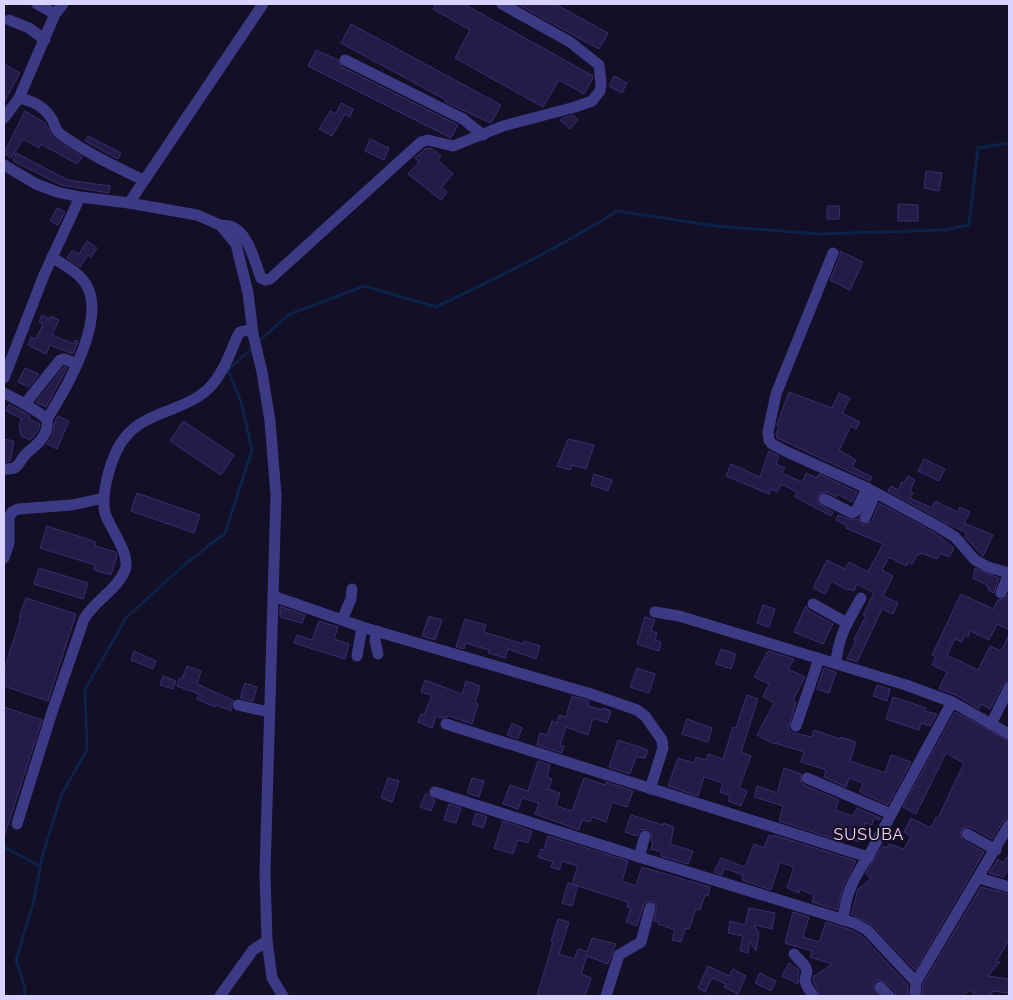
<svg xmlns="http://www.w3.org/2000/svg" width="1013" height="1000" font-family="Raleway,sans-serif">
<style>
.lines{fill:none;stroke-linecap:round;stroke-linejoin:round}
.stream{stroke:#0c2248;stroke-width:3}
.building{fill:#241b47;stroke:#3b2d73}
.minor{stroke:#3d3a85;stroke-width:11}
.labels{text-anchor:middle;dominant-baseline:central;stroke-width:4;stroke-linejoin:round;paint-order:stroke}
.quarter-label{font-size:16px;letter-spacing:1px;fill:#ffd6f0;stroke:#130f26}
</style>
<rect width="100%" height="100%" fill="#130f26"/>
<g class="lines">
<g class="stream">
<path d="M257,343L288,315L364,286L436,307C498,277 559,248 617,211L716,226L818,234L944,230L969,225L978,148L1009,143"/>
<polyline points="4,847 40,866"/>
<polyline points="25,996 25,988 16,960 34,900 42,857 61,796 87,749 85,690 126,618 184,565 225,533 252,450 241,402 228,370 253,347"/>
</g>
</g>
<g class="building">
<polygon points="436,4 464,4 593,76 593,78 584,94 559,80 543,107 455,58 470,30 433,9"/>
<polygon points="517,4 555,4 608,33 599,49"/>
<polygon points="351,24 501,105 491,123 445,102 446,100 341,43"/>
<polygon points="316,50 338,60 342,67 458,125 451,138 308,66"/>
<polygon points="4,64 20,73 4,102"/>
<polygon points="614,76 627,83 622,93 609,86"/>
<polygon points="341,103 353,109 350,117 345,114 332,136 319,129 330,111 336,114"/>
<polygon points="25,111 45,123 53,138 82,157 77,164 41,144 39,148 23,139 11,158 4,153"/>
<polygon points="573,115 578,120 570,129 560,120 562,118"/>
<polygon points="88,136 121,153 118,159 85,141"/>
<polygon points="370,139 389,148 384,160 365,151"/>
<polygon points="428,148 433,149 441,156 438,160 453,174 441,188 447,192 441,200 408,174 419,162 415,158 425,149"/>
<polygon points="16,153 68,180 110,186 109,193 61,185 13,161"/>
<polygon points="926,171 942,173 939,191 924,188"/>
<polygon points="898,204 918,205 918,221 898,221"/>
<polygon points="827,206 840,206 839,219 827,219"/>
<polygon points="57,208 65,212 58,225 50,221"/>
<polygon points="87,241 97,248 91,257 88,255 80,267 67,258 72,250 79,254"/>
<polygon points="840,251 863,262 850,290 830,280 840,256"/>
<polygon points="42,315 50,319 51,316 59,320 52,335 74,344 75,340 78,341 73,354 50,345 46,354 28,345 31,337 36,339 43,324 39,322"/>
<polygon points="64,367 67,368 46,407 36,402"/>
<polygon points="25,368 39,374 29,387 18,382"/>
<polygon points="789,392 832,408 839,393 850,398 842,413 860,422 856,429 851,426 839,450 856,460 852,467 872,477 870,481 777,438 776,434 779,426 777,425 778,422"/>
<polygon points="9,404 30,416 29,419 40,424 38,431 30,440 21,436 19,425 22,419 6,411"/>
<polygon points="58,416 69,421 57,449 47,444 52,437 55,421"/>
<polygon points="183,421 234,455 221,475 170,441"/>
<polygon points="4,439 14,441 10,461 4,462"/>
<polygon points="568,439 594,445 586,469 572,465 570,470 557,466"/>
<polygon points="769,451 779,456 776,464 785,468 782,473 802,482 806,473 817,478 819,474 857,492 852,502 837,494 836,497 827,492 820,493 817,499 818,503 833,512 831,516 795,497 797,492 781,484 777,492 771,489 769,494 726,476 731,464 760,477"/>
<polygon points="924,459 945,469 939,481 918,471"/>
<polygon points="594,474 612,480 608,491 591,485"/>
<polygon points="908,476 915,480 910,491 913,493 910,498 932,508 935,501 958,512 960,507 970,512 964,523 993,535 983,556 965,537 967,533 952,526 888,491 891,486 898,490 902,482 904,483"/>
<polygon points="137,493 200,515 194,533 131,511"/>
<polygon points="879,503 935,533 954,548 949,557 940,553 937,559 921,553 920,555 918,554 912,564 908,562 906,566 889,557 882,570 893,576 883,596 898,603 893,614 882,609 857,662 847,659 856,640 854,639 866,616 863,615 874,593 857,584 854,591 849,589 848,590 831,581 825,594 813,588 827,560 845,569 849,562 868,572 883,544 846,528 847,526 836,520 838,515 852,520 858,519 862,525 866,525 872,521"/>
<polygon points="47,526 96,542 95,546 116,552 117,556 111,575 94,570 95,565 40,548"/>
<polygon points="39,568 88,583 83,599 34,584"/>
<polygon points="975,568 999,578 994,593 988,590 989,588 986,586 987,585 973,578"/>
<polygon points="1009,593 1009,630 997,624 989,640 970,631 968,637 965,635 962,642 955,639 947,655 978,670 990,646 1001,651 1009,635 1009,681 1003,684 990,709 981,704 979,709 956,695 939,689 947,672 932,665 936,657 932,655 961,594 993,609 998,600 1005,599"/>
<polygon points="26,598 76,614 48,701 4,686 4,667 5,667 21,617 19,617"/>
<polygon points="763,605 775,609 769,627 757,623"/>
<polygon points="280,606 305,615 302,623 280,617"/>
<polygon points="806,606 809,611 833,624 823,644 794,632"/>
<polygon points="429,616 442,620 435,640 422,636"/>
<polygon points="645,617 655,620 651,631 657,633 655,640 661,642 659,651 637,644"/>
<polygon points="465,619 486,625 484,632 523,644 524,641 540,646 536,659 508,649 505,658 488,653 489,650 466,643 464,649 456,647"/>
<polygon points="319,621 338,627 334,639 349,644 345,659 294,643 297,635 312,640"/>
<polygon points="721,649 736,654 731,669 716,664"/>
<polygon points="134,651 156,661 153,669 131,660"/>
<polygon points="768,651 794,659 788,669 805,677 793,700 796,702 788,730 794,733 812,737 814,730 840,739 841,737 856,742 850,761 885,773 891,755 911,762 888,805 862,793 860,792 863,783 849,778 846,787 824,777 826,770 801,762 804,752 775,743 774,744 757,735 774,703 763,697 769,684 754,677"/>
<polygon points="187,666 201,671 197,684 233,700 231,704 231,711 216,705 215,707 197,699 199,694 177,686 180,678 182,679"/>
<polygon points="637,668 655,674 649,693 630,687"/>
<polygon points="824,668 836,672 829,693 817,689"/>
<polygon points="163,676 176,681 173,689 160,685"/>
<polygon points="425,680 462,694 466,681 480,686 475,703 478,704 472,724 449,716 442,718 436,716 432,728 418,722 421,714 424,715 432,695 421,692"/>
<polygon points="245,683 257,687 253,701 240,698"/>
<polygon points="877,685 890,689 887,701 873,696"/>
<polygon points="747,695 758,699 741,752 751,756 739,788 747,791 741,806 728,801 730,796 720,792 723,783 704,777 698,796 668,786 678,758 694,763 696,757 706,760 708,754 723,759 733,727 736,728"/>
<polygon points="572,696 589,701 588,706 602,710 602,708 611,711 607,723 593,718 588,735 566,727 560,745 564,746 562,753 537,745 540,733 547,735 552,721 557,723 559,715 566,717"/>
<polygon points="893,697 926,708 925,711 937,714 930,726 921,723 919,730 886,719"/>
<polygon points="4,707 42,720 5,834 4,834"/>
<polygon points="955,712 1009,741 1009,817 1003,821 992,839 970,827 966,827 961,830 960,835 963,840 984,852 915,970 872,925 851,914 852,912 858,889 871,879 866,873 882,846 887,848 889,844 904,849 911,836 904,832 911,818 931,828 936,817 938,818 964,763 946,753 916,814 903,807"/>
<polygon points="687,719 712,728 708,742 682,734"/>
<polygon points="512,723 522,728 518,739 507,735"/>
<polygon points="618,740 648,750 645,758 636,757 630,774 609,767"/>
<polygon points="538,761 550,765 547,777 552,779 548,789 560,793 556,806 572,811 584,778 605,785 606,782 633,791 627,807 612,802 606,822 592,817 590,822 582,820 579,830 535,814 539,803 522,798 518,809 503,804 510,785 528,791"/>
<polygon points="784,768 801,774 800,779 804,785 839,800 835,810 853,816 857,808 881,818 879,820 874,818 872,825 865,823 859,842 842,836 841,841 779,821 783,806 754,797 757,786 777,793"/>
<polygon points="388,778 399,781 392,802 381,798"/>
<polygon points="472,778 484,781 479,797 467,793"/>
<polygon points="426,793 435,800 431,811 420,807"/>
<polygon points="449,804 461,808 456,823 444,820"/>
<polygon points="476,813 487,817 483,828 472,824"/>
<polygon points="631,815 663,825 663,823 674,827 670,844 693,851 688,864 661,856 662,852 651,849 653,842 651,841 652,835 648,829 640,830 637,836 625,832"/>
<polygon points="503,821 532,831 528,843 518,840 513,854 494,848"/>
<polygon points="769,835 773,837 774,835 856,861 844,884 837,910 812,902 814,895 800,889 799,893 787,888 794,867 780,862 771,890 742,880 743,875 724,868 722,875 714,872 721,858 745,867 754,844 764,848"/>
<polygon points="548,836 628,861 622,881 636,886 642,867 710,887 708,896 705,895 700,910 696,909 689,929 686,928 681,942 672,940 675,930 658,924 659,922 654,921 657,907 652,901 644,903 637,926 626,922 631,908 627,907 628,902 572,884 578,866 562,861 559,870 551,867 553,862 538,857 541,849 544,850"/>
<polygon points="1009,855 1009,869 1003,877 989,873 998,859 1003,863"/>
<polygon points="568,883 578,886 572,906 562,903"/>
<polygon points="981,887 1009,894 1009,940 996,962 1000,962 988,976 1009,979 1009,993 992,991 992,995 975,996 970,990 963,996 922,996 923,984"/>
<polygon points="749,908 775,913 772,929 754,925 759,933 756,951 750,942 748,953 740,951 743,936 728,933 730,921 745,925"/>
<polygon points="793,912 809,917 803,937 819,942 826,922 851,930 862,936 908,985 908,996 896,996 895,991 885,982 879,980 874,982 873,988 879,996 820,996 813,980 814,975 815,976 832,964 810,957 812,951 785,943"/>
<polygon points="558,919 569,922 559,954 574,959 578,949 587,952 592,938 616,944 608,964 587,956 581,974 591,978 585,996 537,996 553,942 551,942"/>
<polygon points="789,963 799,970 798,984 782,976"/>
<polygon points="708,966 729,976 733,969 746,976 738,994 724,987 726,984 712,978 705,992 698,988"/>
<polygon points="760,973 776,981 771,991 755,983"/>
</g>
<g class="lines">
<g class="minor">
<polyline points="37,4 55,14"/>
<polyline points="9,20 29,28 45,40"/>
<polyline points="345,60 463,119 483,135"/>
<path d="M19,98C34,101 45,107 53,121C55,126 55,130 60,134C85,152 112,165 139,178"/>
<polyline points="4,118 19,98 55,14 63,4"/>
<polyline points="4,165 36,184 57,192 80,197 129,203 197,215 220,225 236,244 248,293 253,334 262,372 270,421 276,495 265,873 267,941 272,978 283,996"/>
<polyline points="129,203 263,4"/>
<path d="M220,225C224,226 229,225 232,227C248,232 255,263 261,278L265,280L270,279L421,142L428,140L453,146L503,126L575,107L592,101L600,91L601,83L599,65L570,42L502,4"/>
<polyline points="833,253 776,394 768,432 769,440 772,444 785,451 867,488 939,527 955,537 975,560 988,567 1009,573"/>
<polyline points="4,378 44,275 80,197"/>
<path d="M4,393C19,401 34,408 47,419C49,435 39,443 28,452C17,461 22,470 4,469"/>
<polyline points="25,404 60,360 64,359 77,364"/>
<path d="M47,419C66,389 111,313 83,280C76,271 62,264 52,257"/>
<polyline points="824,499 852,513 856,511 867,488"/>
<polyline points="865,518 875,494"/>
<polyline points="4,558 9,543 9,518 12,512 18,509 72,505 104,498"/>
<polyline points="1001,593 1009,573"/>
<polyline points="273,596 362,627 591,694 637,710 645,716 662,740 663,748 650,789"/>
<polyline points="813,604 847,623"/>
<polyline points="655,612 679,616 906,685 952,702 1009,734"/>
<polyline points="342,620 351,599 352,589"/>
<polyline points="377,631 375,640 378,654"/>
<polyline points="357,656 362,627"/>
<path d="M836,663C838,637 848,621 861,598"/>
<polyline points="238,705 269,712"/>
<polyline points="446,724 868,857"/>
<polyline points="991,724 1009,688"/>
<polyline points="796,726 819,659"/>
<polyline points="807,778 891,814"/>
<polyline points="435,792 639,857 854,923 867,930 916,982"/>
<path d="M17,824L52,712L84,619C95,600 118,589 125,570C131,554 110,529 105,513C101,496 109,466 117,450C136,410 179,415 207,390C222,376 229,356 237,337L240,332L248,330L253,334"/>
<polyline points="967,834 996,850"/>
<polyline points="639,857 645,836"/>
<polyline points="979,878 1009,887"/>
<path d="M843,920C846,893 853,879 868,857L952,702"/>
<polyline points="794,954 805,966 807,971 805,981 807,986 813,996"/>
<polyline points="880,987 889,996"/>
<polyline points="220,996 253,950 267,941"/>
<polyline points="606,996 619,955 641,942 650,908"/>
<polyline points="915,996 916,982 1009,825"/>
</g>
</g>
<g class="labels">
<g class="quarter-label">
<text x="869" y="834">SUSUBA</text>
</g>
</g>
<rect width="1013" height="1000" fill="none" stroke="#d9d4ff" stroke-width="10"/>
</svg>
